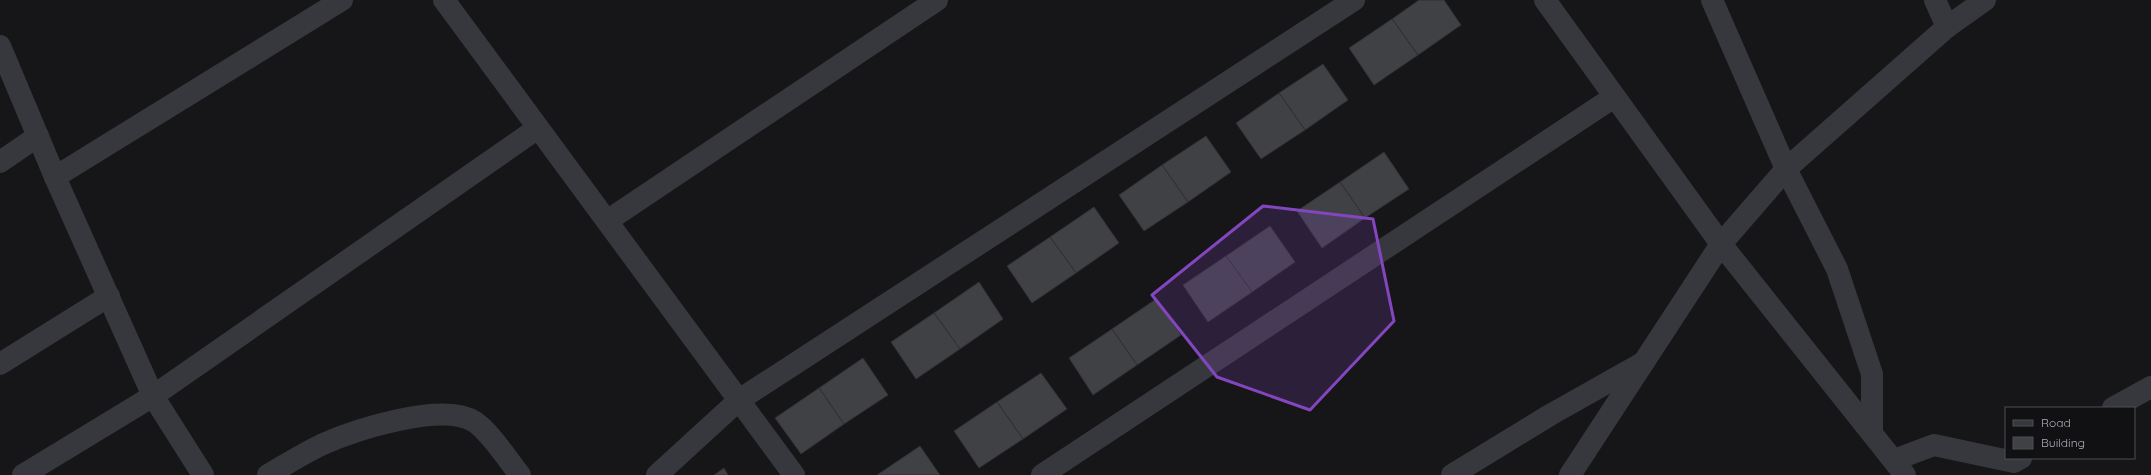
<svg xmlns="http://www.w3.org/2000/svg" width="2151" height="475" font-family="Quicksand,sans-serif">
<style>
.building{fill:#404145;stroke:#303034}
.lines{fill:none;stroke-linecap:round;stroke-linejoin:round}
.minor{stroke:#37383d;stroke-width:22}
.tertiary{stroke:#37383d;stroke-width:22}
.marked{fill:#8446be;fill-opacity:0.2;stroke:#8446be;stroke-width:3;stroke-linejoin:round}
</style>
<rect width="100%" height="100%" fill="#161618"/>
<g class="building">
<polygon points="1419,0 1444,0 1461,25 1418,55 1392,19"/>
<polygon points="1392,19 1418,55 1374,85 1349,48"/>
<polygon points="1323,64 1348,100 1305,130 1279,93"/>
<polygon points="1279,93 1305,130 1261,159 1236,123"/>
<polygon points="1206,136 1231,172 1188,202 1162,165"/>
<polygon points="1384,152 1409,189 1365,218 1340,182"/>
<polygon points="1162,165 1188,202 1144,231 1119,195"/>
<polygon points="1340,182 1365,218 1322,248 1297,211"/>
<polygon points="1094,207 1119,243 1076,273 1050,237"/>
<polygon points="1270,226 1295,262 1252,292 1226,256"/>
<polygon points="1050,237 1076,273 1032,303 1007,266"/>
<polygon points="1226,256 1252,292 1208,322 1183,285"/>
<polygon points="979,282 1003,319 960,349 934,313"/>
<polygon points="1156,299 1181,335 1137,365 1112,329"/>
<polygon points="934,313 960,349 916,379 891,342"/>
<polygon points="1112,329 1137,365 1093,395 1069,358"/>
<polygon points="863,358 888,395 844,424 819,388"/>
<polygon points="1041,373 1067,409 1023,439 997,402"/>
<polygon points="819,388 844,424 801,454 775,418"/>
<polygon points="997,402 1023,439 979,468 954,431"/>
<polygon points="920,446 940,475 877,475"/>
<polygon points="724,468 728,475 714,475"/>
</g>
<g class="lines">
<g class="minor">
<polyline points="444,0 794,475"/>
<polyline points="1545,0 1721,244 1786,169 1947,27 1985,0"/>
<polyline points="1712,0 1786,169 1837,269 1872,374 1872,432"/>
<polyline points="1935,0 1947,27"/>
<polyline points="0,46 55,177 153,396 203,475"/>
<polyline points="0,162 38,136"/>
<polyline points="55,177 342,0"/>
<polyline points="607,221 937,0"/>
<polyline points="0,364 109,296"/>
<polyline points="2113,408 2151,387"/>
<polyline points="1894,460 1934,445 2014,462 2021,458"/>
<polyline points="23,475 153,396 538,128"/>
<path d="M268,475C286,464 303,454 321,445C354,430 443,401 475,422C491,433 507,459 520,475"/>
<polyline points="657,475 739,400 1354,0"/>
<polyline points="1042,475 1614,97"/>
<polyline points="1452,475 1550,415 1644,362"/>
</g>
<polyline class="tertiary" points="1570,475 1721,244 1905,475"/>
</g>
<path class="marked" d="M1263,206L1373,219L1394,321L1310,410L1217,377L1152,295Z"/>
<rect x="2005" y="407" width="130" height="52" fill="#111113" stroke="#4d4f55"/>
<rect x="2013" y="420" width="20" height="6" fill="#37383d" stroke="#4d4f55"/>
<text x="2041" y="427" font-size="12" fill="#a8adb8">Road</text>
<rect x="2013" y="437" width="20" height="12" fill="#404145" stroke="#4d4f55"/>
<text x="2041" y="447" font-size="12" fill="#a8adb8">Building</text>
</svg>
